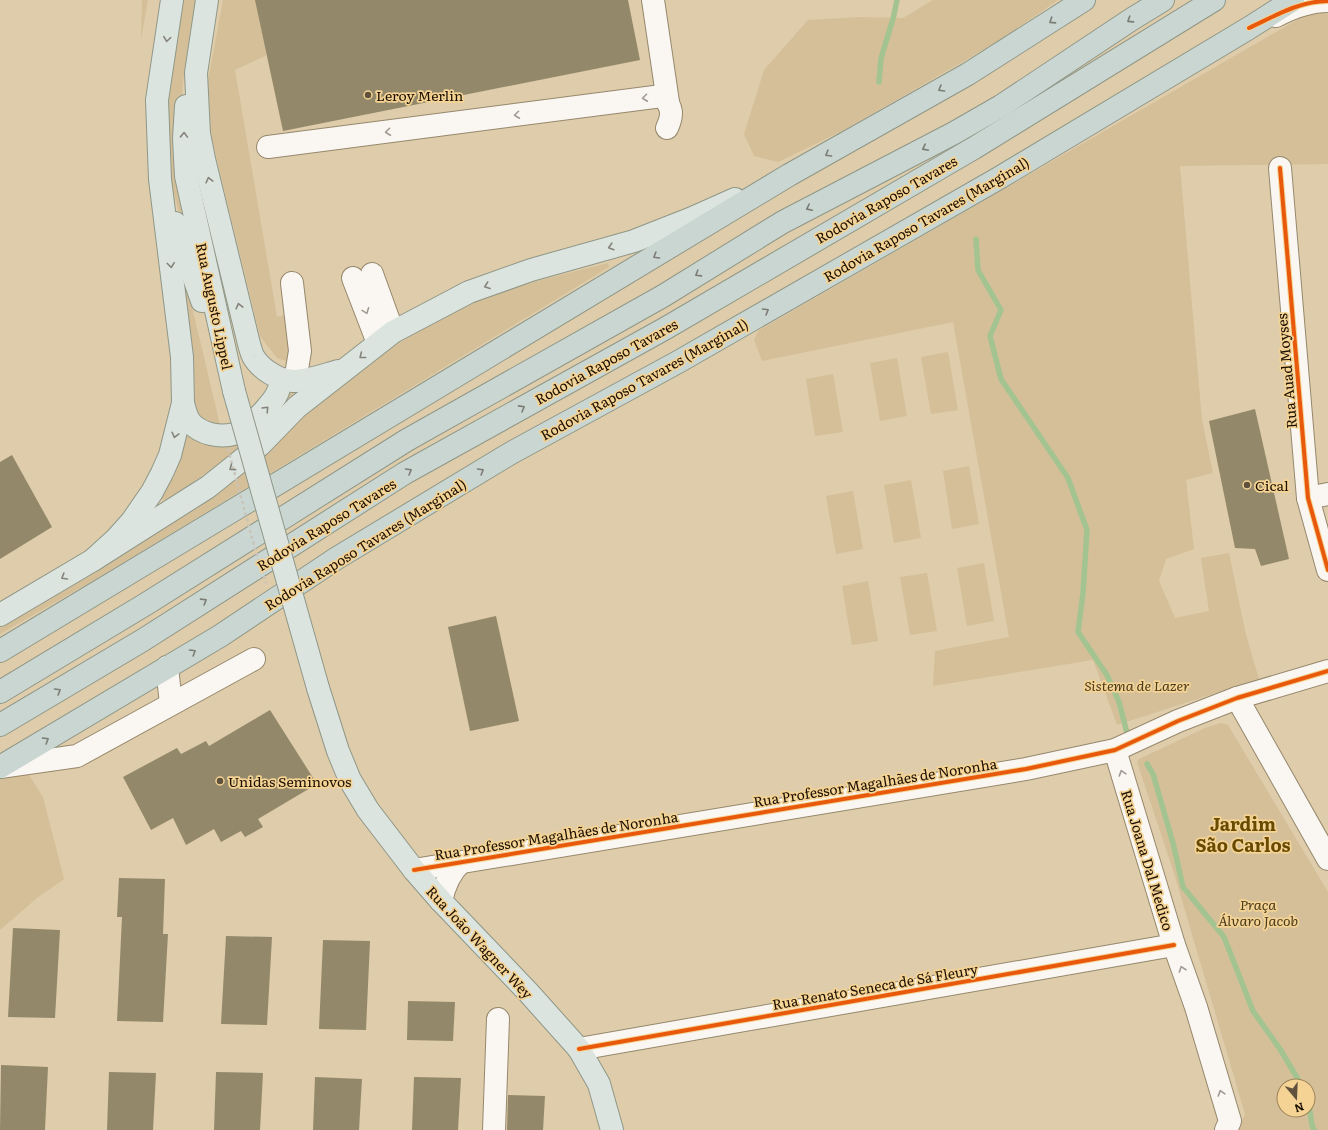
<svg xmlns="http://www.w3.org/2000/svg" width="1328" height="1130" font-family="Literata,serif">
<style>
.green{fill:#d4bf98;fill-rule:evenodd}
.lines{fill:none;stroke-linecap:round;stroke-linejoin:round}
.stream{stroke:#a3c491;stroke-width:5.5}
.building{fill:#93896a}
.minor-casing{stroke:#96886d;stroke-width:24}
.major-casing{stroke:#8f9787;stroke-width:24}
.highway-casing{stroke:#8f9787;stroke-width:24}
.minor{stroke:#faf7f2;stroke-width:22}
.major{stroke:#dce4e0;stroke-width:22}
.highway{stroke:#c9d6d2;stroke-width:22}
.major-bridge-casing{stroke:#8f9787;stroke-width:24;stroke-linecap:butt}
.path-bridge{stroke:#c9c3b9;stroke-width:2.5;stroke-dasharray:3 3;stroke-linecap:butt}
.major-bridge{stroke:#dce4e0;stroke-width:22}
.cycleway-casing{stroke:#f4d394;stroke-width:6}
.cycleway{stroke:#e8590c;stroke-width:4}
.oneway{stroke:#7b7c74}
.oneway2{stroke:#85847b}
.oneway3{stroke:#a19a91}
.poi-dot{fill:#5f513b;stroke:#f4d394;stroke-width:1.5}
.labels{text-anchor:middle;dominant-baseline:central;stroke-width:3.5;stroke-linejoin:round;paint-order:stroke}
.poi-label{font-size:14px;fill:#1b0f00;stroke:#f4d394;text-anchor:start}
.street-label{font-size:14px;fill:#1b0f00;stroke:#f4d394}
.park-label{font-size:14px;font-style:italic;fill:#4a3b1b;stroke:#f4d394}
.district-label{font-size:18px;font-weight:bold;fill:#674a00;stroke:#f4d394}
</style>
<rect width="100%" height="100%" fill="#deccaa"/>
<g class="green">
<polygon points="142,0 148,0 141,40"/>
<polygon points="181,0 198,0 183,81 178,147 192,256 170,181 164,114"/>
<polygon points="223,0 256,0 267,55 235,70 277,317 288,314 290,362 277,358 260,336 206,115 206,92"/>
<polygon points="933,0 1058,0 997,42 842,131 778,162 754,156 744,134 764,70 808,20 859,17 903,18"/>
<polygon points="1319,12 1328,14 1328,164 1180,166 1202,420 1213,473 1186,480 1194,549 1166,559 1159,581 1175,618 1209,611 1201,558 1229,553 1246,635 1259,679 1117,725 1093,660 933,686 935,651 1009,637 953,322 762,361 754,340 758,331 1302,17"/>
<polygon points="178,262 192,307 220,425 209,425 201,419 195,404 194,375"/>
<polygon points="608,263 609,267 96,579 0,634 0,628 94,573 221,492 278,442 303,413 353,374 407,338 461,307 517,286"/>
<polygon points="948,352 958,410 931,414 921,357"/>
<polygon points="897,358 907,416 880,421 870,363"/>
<polygon points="833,374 843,432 815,436 806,379"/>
<polygon points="291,389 299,391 283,405 236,452 169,499 164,500 161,499 161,494 180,459 187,430 208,442"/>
<polygon points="969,466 979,524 952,529 943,471"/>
<polygon points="911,480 921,538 894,543 884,485"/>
<polygon points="853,491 863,549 836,554 826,496"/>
<polygon points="984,563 994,621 967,626 957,568"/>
<polygon points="927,573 937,631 910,635 900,577"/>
<polygon points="868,581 878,641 852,645 842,586"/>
<path d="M1221,723L1228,725L1328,892V1130H1238L1245,1114L1173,870L1137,762L1139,759L1205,728ZM1284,1086H1308V1110H1284Z"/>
<polygon points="22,764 43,797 64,879 37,898 0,930 0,777"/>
</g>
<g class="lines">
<g class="stream">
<polyline points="879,82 881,58 893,19 897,0"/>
<polyline points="976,239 978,270 1001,310 990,336 1001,379 1068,478 1087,530 1083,593 1078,632 1107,675 1119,702 1127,733"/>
<polyline points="1147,764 1153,774 1173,843 1183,887 1224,937 1253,1011 1280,1049 1302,1086"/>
<polyline points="1308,1099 1312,1125 1314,1130"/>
</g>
</g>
<g class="building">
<polygon points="255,0 628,0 640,60 283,131"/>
<polygon points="1255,409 1289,559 1261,566 1255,549 1235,548 1209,421"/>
<polygon points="12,455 52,527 0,559 0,462"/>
<polygon points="496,616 519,721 470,731 448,627"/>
<polygon points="270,710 317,784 258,819 263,827 245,837 241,831 221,842 214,829 186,845 173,818 151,830 123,777 177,748 181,754 206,741 209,746"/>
<polygon points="119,878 165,879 163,934 168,934 163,1022 117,1021 122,917 117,917"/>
<polygon points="13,928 60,930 55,1018 8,1017"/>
<polygon points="226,936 272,937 267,1025 221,1024"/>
<polygon points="323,940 370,941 366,1030 319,1029"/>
<polygon points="408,1001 455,1002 453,1041 407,1040"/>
<polygon points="1,1065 48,1067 45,1130 0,1130"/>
<polygon points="109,1072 156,1073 153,1130 107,1130"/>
<polygon points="216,1072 263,1073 260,1130 214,1130"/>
<polygon points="315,1077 362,1079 359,1130 313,1130"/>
<polygon points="414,1077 461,1078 458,1130 412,1130"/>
<polygon points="508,1095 545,1096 543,1130 507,1130"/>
</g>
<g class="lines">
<defs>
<g id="minor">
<polyline points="653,0 668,102"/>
<path d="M1276,16C1293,7 1309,1 1328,1"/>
<path d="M268,147L662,96C673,107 673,115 667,128"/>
<polyline points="1280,168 1308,498 1328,570"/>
<polyline points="372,274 393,332"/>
<polyline points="353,278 378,343"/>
<polyline points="292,283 300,351 295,381"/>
<polyline points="1308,498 1328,494"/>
<polyline points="167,667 171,704"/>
<polyline points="1237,698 1328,859"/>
<polyline points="1115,750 1174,945 1196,1007 1230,1121 1226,1130"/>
<polyline points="0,767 77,756 254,659"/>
<polyline points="414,870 1026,769 1115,750 1178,721 1237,698 1328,671"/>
<path d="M441,901C444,887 450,872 461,862"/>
<polyline points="579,1049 1174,945"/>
<polyline points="494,1130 498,1019"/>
</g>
<g id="major">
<path d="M207,0L196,73L199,134L204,159L249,344C250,347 251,352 253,356C260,369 279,381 294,381C309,381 324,375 338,371"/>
<polyline points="186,106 184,139 186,176 234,391"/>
<polyline points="175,223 202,301"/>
<path d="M183,403C185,410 186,417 191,423C201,434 220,438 234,434C246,430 256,420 264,411C273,401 280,393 281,379"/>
<polyline points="93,560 208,487 238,463 260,445 297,407 393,332 469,292 531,270 634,241 690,219 735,199"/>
<polyline points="0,615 93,560 115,540 132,521 152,492 162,473 170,455 183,403 182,357 160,179 157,100 172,0"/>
<polyline points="318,688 338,751 350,780 368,810 414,870 441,901 528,992 579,1049 599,1084 612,1130"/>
</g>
<g id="highway">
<polyline points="0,651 789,175 968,74 1084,0"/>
<polyline points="0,692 146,604 407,440 663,296 783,222 954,133 1001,106 1132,19 1163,0"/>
<polyline points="0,725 143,640 405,473 666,328 974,148 1214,0"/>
<polyline points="0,767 220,636 337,558 511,453 678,362 999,178 1249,28 1293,0"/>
</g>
</defs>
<use href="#minor" class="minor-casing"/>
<use href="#major" class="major-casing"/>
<use href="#highway" class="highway-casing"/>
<use href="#minor" class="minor"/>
<use href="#major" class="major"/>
<use href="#highway" class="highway"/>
<defs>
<polyline id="major-bridge" points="234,391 318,688"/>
</defs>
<use href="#major-bridge" class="major-bridge-casing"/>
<polyline class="path-bridge" points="228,449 255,549 266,583"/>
<use href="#major-bridge" class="major-bridge"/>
<defs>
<g id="cycleway">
<path d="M1249,28C1275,16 1299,1 1328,1"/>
<polyline points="1280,168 1308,498 1328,570"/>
<polyline points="414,870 1026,769 1115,750 1178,721 1237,698 1328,671"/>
<polyline points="579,1049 1174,945"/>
</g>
</defs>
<use href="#cycleway" class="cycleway-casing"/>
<use href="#cycleway" class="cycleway"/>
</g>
<defs><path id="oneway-chevron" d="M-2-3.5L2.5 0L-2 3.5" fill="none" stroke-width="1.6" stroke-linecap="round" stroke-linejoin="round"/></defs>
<g class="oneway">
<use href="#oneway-chevron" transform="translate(1130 20) rotate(147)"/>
<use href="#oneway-chevron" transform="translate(1052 21) rotate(147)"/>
<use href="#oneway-chevron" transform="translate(941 89) rotate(150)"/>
<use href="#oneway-chevron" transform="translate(925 148) rotate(153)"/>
<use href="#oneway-chevron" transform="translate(828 154) rotate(150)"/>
<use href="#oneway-chevron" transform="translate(809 208) rotate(153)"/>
<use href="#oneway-chevron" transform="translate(656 256) rotate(149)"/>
<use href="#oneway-chevron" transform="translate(698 274) rotate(148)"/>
<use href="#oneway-chevron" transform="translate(766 311) rotate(-30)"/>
<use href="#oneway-chevron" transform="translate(522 408) rotate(-29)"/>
<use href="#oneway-chevron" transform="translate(409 471) rotate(-30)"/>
<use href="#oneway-chevron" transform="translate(481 471) rotate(-31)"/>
<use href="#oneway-chevron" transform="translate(204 601) rotate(-32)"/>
<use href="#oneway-chevron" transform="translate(193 652) rotate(-31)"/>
<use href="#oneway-chevron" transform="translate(58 691) rotate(-31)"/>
<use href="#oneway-chevron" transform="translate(46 740) rotate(-31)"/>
</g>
<g class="oneway2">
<use href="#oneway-chevron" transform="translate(167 39) rotate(98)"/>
<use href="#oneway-chevron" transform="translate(184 135) rotate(-88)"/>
<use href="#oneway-chevron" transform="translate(209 180) rotate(-104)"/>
<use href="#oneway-chevron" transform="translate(611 247) rotate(164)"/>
<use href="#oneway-chevron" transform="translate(171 265) rotate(83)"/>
<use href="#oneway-chevron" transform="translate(487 286) rotate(160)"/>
<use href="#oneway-chevron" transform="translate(239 306) rotate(-104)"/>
<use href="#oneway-chevron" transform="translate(362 356) rotate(142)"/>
<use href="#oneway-chevron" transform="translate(266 409) rotate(-46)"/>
<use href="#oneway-chevron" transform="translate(175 435) rotate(104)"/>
<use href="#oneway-chevron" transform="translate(232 468) rotate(143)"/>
<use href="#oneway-chevron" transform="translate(64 577) rotate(149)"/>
</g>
<g class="oneway3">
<use href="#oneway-chevron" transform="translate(645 98) rotate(173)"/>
<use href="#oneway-chevron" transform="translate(517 115) rotate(173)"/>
<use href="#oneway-chevron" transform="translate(388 132) rotate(173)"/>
<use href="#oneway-chevron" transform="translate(366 311) rotate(69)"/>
<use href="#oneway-chevron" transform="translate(1122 773) rotate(-107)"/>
<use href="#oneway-chevron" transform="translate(1182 969) rotate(-109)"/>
<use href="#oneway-chevron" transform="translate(1221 1093) rotate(-107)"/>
</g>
<g class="poi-dot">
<circle cx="368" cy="95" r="4"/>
<circle cx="1247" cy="485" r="4"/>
<circle cx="220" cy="781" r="4"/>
</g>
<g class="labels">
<g class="poi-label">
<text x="376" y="95">Leroy Merlin</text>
<text x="1255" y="485">Cical</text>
<text x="228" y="781">Unidas Seminovos</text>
</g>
<g class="street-label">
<text transform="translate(886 199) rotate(-30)">Rodovia Raposo Tavares</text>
<text transform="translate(926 219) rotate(-30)">Rodovia Raposo Tavares (Marginal)</text>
<text transform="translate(215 306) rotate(78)">Rua Augusto Lippel</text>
<text transform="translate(606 361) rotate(-29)">Rodovia Raposo Tavares</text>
<text transform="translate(1286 371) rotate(-95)">Rua Auad Moyses</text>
<text transform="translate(644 379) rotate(-29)">Rodovia Raposo Tavares (Marginal)</text>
<text transform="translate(326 524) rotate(-32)">Rodovia Raposo Tavares</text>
<text transform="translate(365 544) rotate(-32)">Rodovia Raposo Tavares (Marginal)</text>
<text transform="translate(875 782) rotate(-9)">Rua Professor Magalhães de Noronha</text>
<text transform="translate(556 835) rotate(-9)">Rua Professor Magalhães de Noronha</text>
<text transform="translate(1148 860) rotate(73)">Rua Joana Dal Medico</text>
<text transform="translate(480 942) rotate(47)">Rua João Wagner Wey</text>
<text transform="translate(875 986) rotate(-10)">Rua Renato Seneca de Sá Fleury</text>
</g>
<g class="park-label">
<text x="1137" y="685">Sistema de Lazer</text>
<text x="1258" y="904">Praça<tspan x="1258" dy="16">Álvaro Jacob</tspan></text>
</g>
<g class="district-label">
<text x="1243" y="823">Jardim<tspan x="1243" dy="21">São Carlos</tspan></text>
</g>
</g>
<g transform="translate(1296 1098) rotate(161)"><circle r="19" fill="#f4d394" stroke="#9d8559"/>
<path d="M0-3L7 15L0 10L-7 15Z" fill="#5f513b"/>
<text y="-6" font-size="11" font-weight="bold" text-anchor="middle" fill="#1b0f00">N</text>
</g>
</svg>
